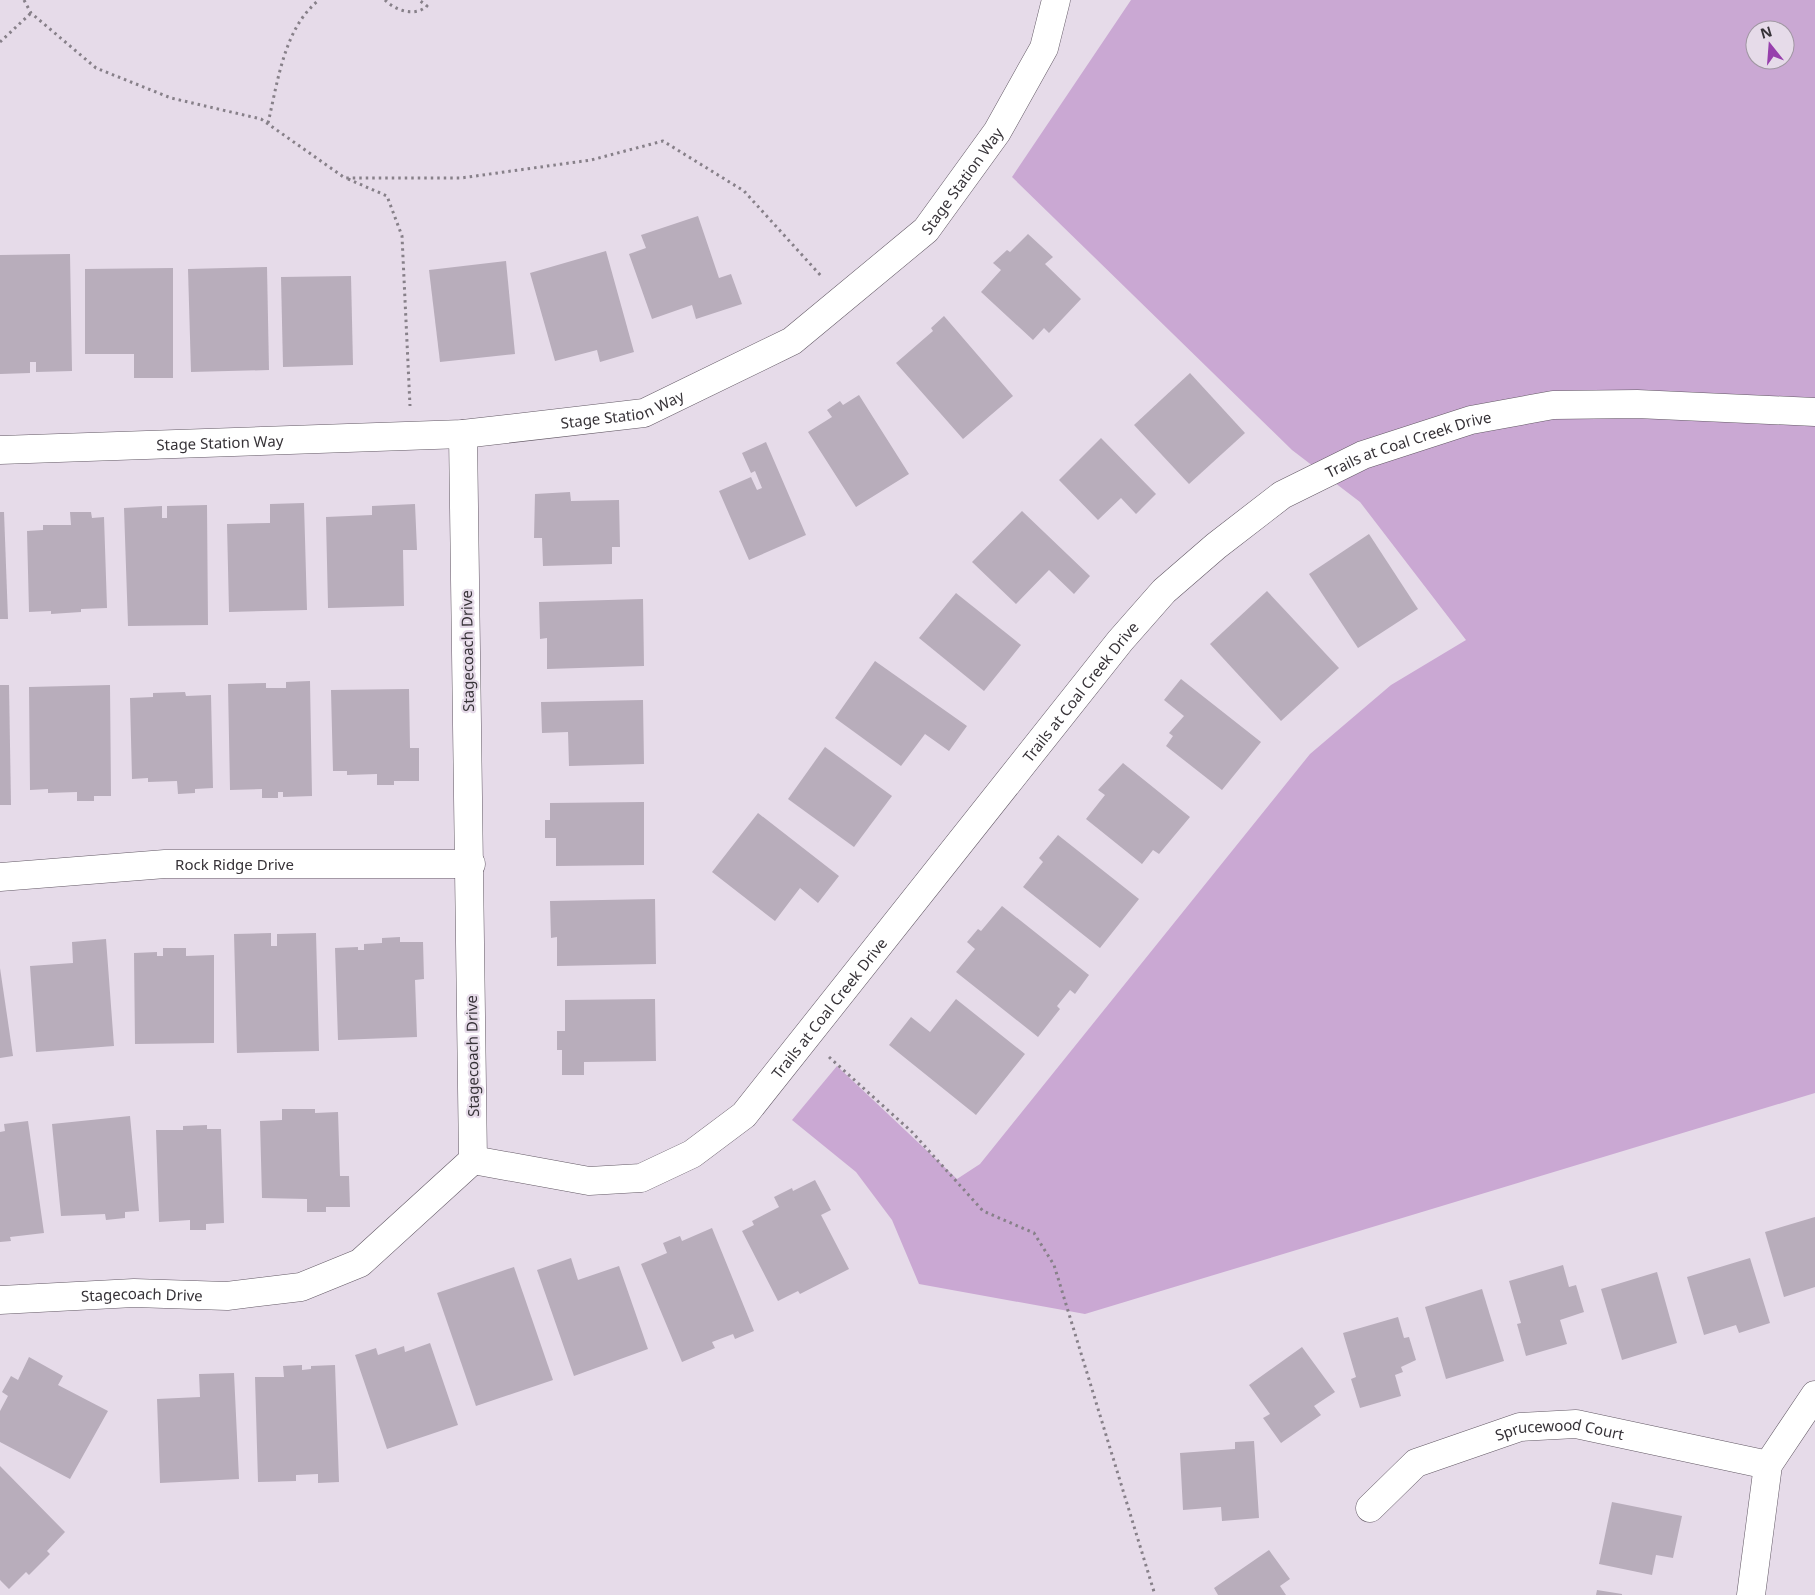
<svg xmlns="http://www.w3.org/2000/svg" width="1815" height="1595" font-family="'Noto Sans',sans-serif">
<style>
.green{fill:#caa8d3;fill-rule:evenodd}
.building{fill:#b8adbb}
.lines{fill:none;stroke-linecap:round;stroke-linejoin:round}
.street-casing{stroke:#635965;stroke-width:29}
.path{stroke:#878089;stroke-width:3;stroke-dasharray:2.5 4;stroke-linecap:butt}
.street{stroke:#fff;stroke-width:28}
.labels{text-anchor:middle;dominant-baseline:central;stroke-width:4.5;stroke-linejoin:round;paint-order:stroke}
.street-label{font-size:15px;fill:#363237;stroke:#e6dbe9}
</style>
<rect width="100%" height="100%" fill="#e6dbe9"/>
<path class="green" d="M1131,0H1815V1093L1085,1314L919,1284L892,1220L856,1172L792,1120L837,1066L957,1179L980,1164L1310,754L1391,685L1466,640L1360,502L1292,450L1012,177ZM1755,30H1785V60H1755Z"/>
<g class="building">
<polygon points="698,216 719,278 731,274 742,304 696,319 692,305 652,319 629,254 646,248 641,235"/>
<polygon points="1028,234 1053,257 1045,264 1081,299 1049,333 1044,328 1033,340 981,292 1001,270 993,263 1007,250 1010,252"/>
<polygon points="606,251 634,352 600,362 597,350 555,361 530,273"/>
<polygon points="70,254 72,371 36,372 36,362 30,362 30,373 0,374 0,255"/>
<polygon points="506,261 515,354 440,362 429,270"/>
<polygon points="267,267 269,370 191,372 188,269"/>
<polygon points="173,268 173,378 134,378 134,354 85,354 85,269"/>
<polygon points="351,276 353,365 283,367 281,277"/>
<polygon points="944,316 1013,396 963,439 896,363 933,331 931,328"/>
<polygon points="1190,373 1245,433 1189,484 1134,425"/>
<polygon points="859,395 909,474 856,507 808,432 832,417 827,410 840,401 843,405"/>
<polygon points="1101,438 1156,494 1136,514 1121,498 1098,520 1059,480"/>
<polygon points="766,442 806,535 749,560 719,491 751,477 757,490 762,488 755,471 751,473 742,453"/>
<polygon points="570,492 571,501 619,500 620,547 612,547 612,564 543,566 542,538 534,538 535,494"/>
<polygon points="304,503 307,610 229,612 227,524 270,523 270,504"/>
<polygon points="415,504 417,550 403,550 404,606 328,608 326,517 372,515 372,506"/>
<polygon points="207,505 208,625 128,626 124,508 162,506 162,518 167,518 167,506"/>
<polygon points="1022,511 1090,576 1074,594 1049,570 1016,604 972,562"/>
<polygon points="0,512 4,512 8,619 0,619"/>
<polygon points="70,512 91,512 92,518 104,517 107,608 81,609 81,612 51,614 51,611 29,612 27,531 43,530 43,525 71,525"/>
<polygon points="1369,534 1418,609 1358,648 1309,574"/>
<polygon points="1267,591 1339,668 1281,721 1210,644"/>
<polygon points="956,593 1021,645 984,691 919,638"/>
<polygon points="643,599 644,666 547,669 547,638 540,639 539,602"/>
<polygon points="875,661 967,726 949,751 925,734 901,766 835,718"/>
<polygon points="1181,679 1261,742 1222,790 1166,746 1173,736 1169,733 1184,716 1164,700"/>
<polygon points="310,681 312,796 283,797 283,792 278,792 278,798 262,798 262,789 230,790 228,684 266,683 266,688 286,688 286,682"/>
<polygon points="0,685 9,685 11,805 0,805"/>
<polygon points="110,685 111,796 94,796 94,801 77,801 77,792 48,793 48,789 30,790 29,687"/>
<polygon points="409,689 410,748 419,748 419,781 394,781 394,785 377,785 377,774 347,775 347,771 333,771 331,690"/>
<polygon points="185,692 186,696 211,695 213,788 195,789 195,793 178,794 177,781 148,782 148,778 132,779 130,698 153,697 153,693"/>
<polygon points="643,700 644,764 569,766 568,732 542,733 541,702"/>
<polygon points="825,747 892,796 854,847 788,799"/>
<polygon points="1123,763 1190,817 1159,854 1153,850 1142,864 1086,819 1105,795 1098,790"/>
<polygon points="644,802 644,865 556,866 556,838 545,838 545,820 550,820 550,803"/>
<polygon points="758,813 839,876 818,903 800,888 775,921 712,872"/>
<polygon points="1058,835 1139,899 1100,948 1023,887 1043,862 1039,858"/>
<polygon points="655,899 656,964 557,966 557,937 551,938 550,901"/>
<polygon points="1002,906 1089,975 1075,994 1070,990 1057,1006 1060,1009 1038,1037 956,972 975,949 967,942 978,929 981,931"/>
<polygon points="271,933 271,946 277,946 277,934 316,933 319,1051 237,1053 234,934"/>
<polygon points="400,937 400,942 423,942 424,979 415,980 417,1037 338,1040 335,948 358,947 358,950 364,950 364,944 382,943 382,938"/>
<polygon points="106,939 114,1046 36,1052 30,966 73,963 72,942"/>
<polygon points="163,948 186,948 186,956 214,955 214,1043 135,1044 134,953 157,952 157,956 163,956"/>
<polygon points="0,968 13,1056 0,1058"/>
<polygon points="655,999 656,1061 584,1062 584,1075 562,1075 562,1050 557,1050 557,1031 565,1031 565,1000"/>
<polygon points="956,999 1025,1054 976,1115 889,1045 911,1017 930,1032"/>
<polygon points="282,1109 315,1109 315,1113 338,1112 340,1176 349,1176 350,1207 326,1207 326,1212 307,1212 307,1199 262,1198 260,1121 282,1120"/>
<polygon points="130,1116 139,1211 125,1212 125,1218 106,1220 105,1214 61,1216 52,1124"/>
<polygon points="28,1121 44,1233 10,1237 11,1241 0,1242 0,1132 5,1131 4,1124"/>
<polygon points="207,1125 207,1129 221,1129 224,1223 206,1224 206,1230 190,1230 190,1220 159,1222 156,1130 183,1130 183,1126"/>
<polygon points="815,1180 831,1210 821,1215 849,1269 800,1294 798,1291 778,1301 742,1231 754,1225 752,1221 779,1207 774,1197 792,1188 793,1191"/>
<polygon points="1815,1217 1815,1287 1784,1297 1765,1232"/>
<polygon points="712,1228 754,1331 735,1339 733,1334 712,1342 715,1348 682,1362 641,1264 667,1253 663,1243 680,1236 682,1241"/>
<polygon points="571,1258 578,1280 619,1266 648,1349 574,1376 537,1270"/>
<polygon points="1750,1258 1770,1323 1739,1333 1736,1325 1704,1335 1687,1277"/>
<polygon points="1563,1265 1569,1287 1576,1285 1584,1312 1560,1320 1567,1344 1526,1356 1517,1324 1521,1323 1509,1281"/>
<polygon points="514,1267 553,1380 476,1406 437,1293"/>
<polygon points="1657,1272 1677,1343 1622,1360 1601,1289"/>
<polygon points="1482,1289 1504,1361 1446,1379 1425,1307"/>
<polygon points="1398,1317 1404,1338 1409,1337 1416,1360 1401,1367 1403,1372 1395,1375 1401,1396 1360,1408 1351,1379 1356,1377 1343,1333"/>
<polygon points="430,1343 458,1425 387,1449 355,1355 376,1348 378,1355 404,1346 405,1352"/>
<polygon points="1302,1347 1335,1392 1314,1406 1321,1415 1281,1443 1263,1418 1270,1414 1249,1385"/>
<polygon points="29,1357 63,1376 58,1385 108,1411 70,1479 0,1442 0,1411 8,1396 2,1392 11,1376 18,1380"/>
<polygon points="302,1365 302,1370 311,1369 311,1366 335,1365 339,1482 318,1483 318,1474 296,1475 296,1481 258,1482 255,1377 284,1377 283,1366"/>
<polygon points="234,1373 239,1479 160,1483 157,1399 200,1397 199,1374"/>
<polygon points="1254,1441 1259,1518 1222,1521 1221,1507 1183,1510 1180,1453 1235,1449 1235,1442"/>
<polygon points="0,1466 65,1532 47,1551 50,1554 29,1575 26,1572 9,1589 0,1580"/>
<polygon points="1612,1502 1682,1516 1673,1558 1656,1555 1652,1575 1599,1564"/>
<polygon points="1269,1550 1290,1579 1280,1586 1286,1595 1218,1595 1214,1588"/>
<polygon points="1597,1590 1622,1594 1622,1595 1596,1595"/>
</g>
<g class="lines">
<defs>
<g id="street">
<path id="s1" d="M0,450L463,434L644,413L792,341L926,230L997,132L1044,48L1056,0"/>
<path id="s2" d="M0,877L165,864H471"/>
<path id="s3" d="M473,1160L589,1181L641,1178L692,1154L744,1115L1120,641L1164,591L1216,546L1282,495L1363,455L1471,420L1553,405L1637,404L1815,412"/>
<path id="s4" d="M0,1300L134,1293L227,1296L301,1287L360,1263L473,1160L463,434"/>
<path id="s5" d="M1370,1508L1416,1463L1520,1427L1576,1424L1768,1465"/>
<polyline points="1751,1595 1768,1465 1815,1395"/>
</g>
</defs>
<use href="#street" class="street-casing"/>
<g class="path">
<polyline points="24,0 31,13 96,68 171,98 261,119 345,178 461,178 591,160 663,141 744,191 822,277"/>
<path d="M385,0C396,11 415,17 427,6L419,0"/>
<polyline points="0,42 31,13"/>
<path d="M268,123C278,81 284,28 319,0"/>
<polyline points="348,179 387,196 402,236 410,406"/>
<polyline points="829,1057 912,1132 983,1211 1034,1233 1054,1265 1155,1595"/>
</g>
<use href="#street" class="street"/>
</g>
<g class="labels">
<g class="street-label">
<text stroke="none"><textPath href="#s1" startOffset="1045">Stage Station Way</textPath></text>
<text stroke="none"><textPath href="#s1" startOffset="625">Stage Station Way</textPath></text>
<text stroke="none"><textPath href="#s1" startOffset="220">Stage Station Way</textPath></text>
<text stroke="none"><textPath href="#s3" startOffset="1252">Trails at Coal Creek Drive</textPath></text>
<text transform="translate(467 651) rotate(-91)">Stagecoach Drive</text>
<text stroke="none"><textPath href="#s3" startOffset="832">Trails at Coal Creek Drive</textPath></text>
<text stroke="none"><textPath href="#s2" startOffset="235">Rock Ridge Drive</textPath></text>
<text stroke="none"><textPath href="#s3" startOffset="428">Trails at Coal Creek Drive</textPath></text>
<text transform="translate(472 1056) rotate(-91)">Stagecoach Drive</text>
<text stroke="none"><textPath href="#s4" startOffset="142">Stagecoach Drive</textPath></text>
<text stroke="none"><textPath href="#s5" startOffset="214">Sprucewood Court</textPath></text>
</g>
</g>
<g transform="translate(1770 45) rotate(343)"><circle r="24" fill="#e6dbe9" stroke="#a097a2"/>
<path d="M0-4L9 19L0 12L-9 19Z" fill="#973fac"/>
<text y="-8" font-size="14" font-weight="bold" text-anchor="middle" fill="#363237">N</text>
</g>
</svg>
